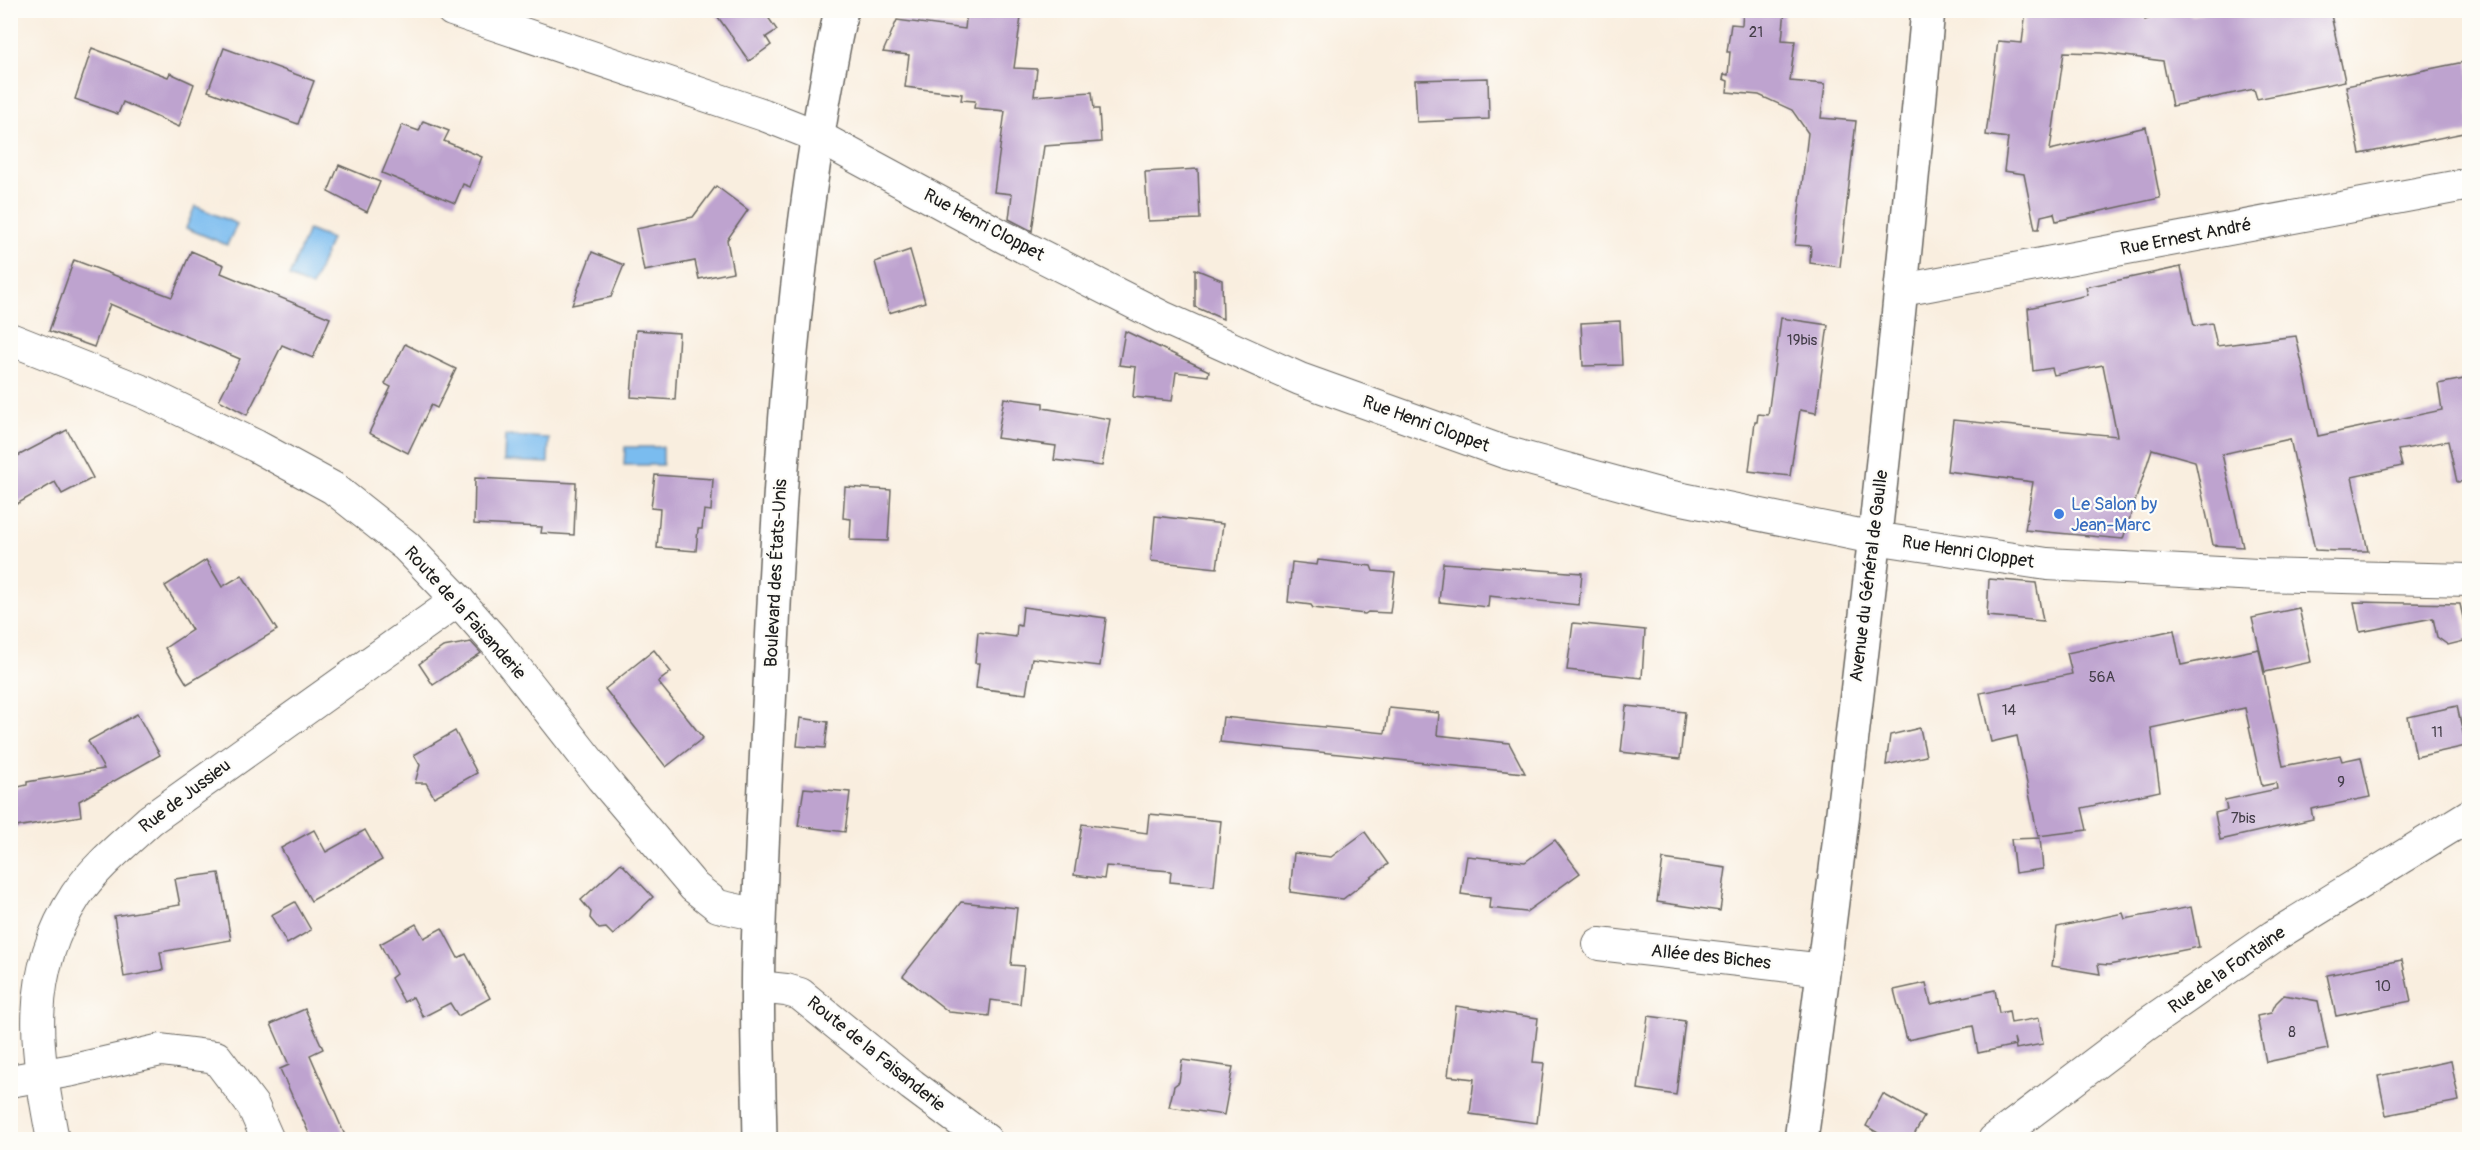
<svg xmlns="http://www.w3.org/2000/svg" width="2480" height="1150" font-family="Pangolin,sans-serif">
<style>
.water{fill:#7abcef;stroke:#4b6c86;stroke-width:1.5}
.building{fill:#bea3cf}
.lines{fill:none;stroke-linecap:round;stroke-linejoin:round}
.minor-casing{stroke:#696660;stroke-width:34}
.tertiary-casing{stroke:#696660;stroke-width:36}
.minor{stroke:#fff;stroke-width:32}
.tertiary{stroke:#fff;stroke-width:33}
.shop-dot{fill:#3f7fe0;stroke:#fdfcf7;stroke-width:2}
.labels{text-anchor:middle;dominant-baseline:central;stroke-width:4.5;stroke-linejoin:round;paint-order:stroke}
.number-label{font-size:15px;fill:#443e49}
.street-label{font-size:18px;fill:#1c1c1c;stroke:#fdfcf7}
.shop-label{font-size:18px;fill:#366cbe;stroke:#fdfcf7;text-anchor:start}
</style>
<rect width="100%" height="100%" fill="#fdfcf7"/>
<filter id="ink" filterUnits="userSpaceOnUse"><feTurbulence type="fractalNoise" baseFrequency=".0167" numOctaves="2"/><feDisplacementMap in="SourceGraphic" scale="12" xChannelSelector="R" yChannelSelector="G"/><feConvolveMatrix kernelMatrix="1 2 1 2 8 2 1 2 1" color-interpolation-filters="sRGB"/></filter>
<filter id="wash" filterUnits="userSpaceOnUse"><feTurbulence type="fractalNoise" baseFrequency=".008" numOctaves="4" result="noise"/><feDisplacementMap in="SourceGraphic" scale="24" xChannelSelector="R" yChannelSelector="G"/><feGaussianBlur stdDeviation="1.35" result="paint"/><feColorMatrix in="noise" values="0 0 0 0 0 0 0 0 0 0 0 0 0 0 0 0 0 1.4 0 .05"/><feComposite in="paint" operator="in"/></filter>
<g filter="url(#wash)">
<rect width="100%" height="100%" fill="#f9eedf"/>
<g class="water">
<polygon points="195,206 237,224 227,245 186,228"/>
<polygon points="308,230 331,239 312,287 289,277"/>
<polygon points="505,436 549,438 548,463 504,461"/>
<polygon points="625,447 663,447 663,465 624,465"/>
</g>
<g id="blocks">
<g class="building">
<polygon points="713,10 763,10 777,30 766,37 771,45 749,61"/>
<polygon points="967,10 1022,10 1014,68 1037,69 1034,96 1092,92 1094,109 1099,109 1101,142 1044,146 1032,231 1009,219 1012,194 994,192 1005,111 974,108 975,101 961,100 962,94 905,87 909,55 883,52 897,20 965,29"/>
<polygon points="1743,10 1785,10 1782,40 1795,41 1790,81 1825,84 1821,118 1856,121 1840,267 1810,263 1811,246 1795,245 1808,133 1792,110 1759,95 1727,92 1728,81 1723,79 1724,74 1728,75 1730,52 1727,52 1731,24 1742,25"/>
<polygon points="2026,10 2143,10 2145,20 2175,10 2189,10 2190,16 2217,10 2330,10 2345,81 2257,99 2254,89 2172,106 2163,61 2102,53 2064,52 2050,150 2146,127 2160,198 2056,221 2054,213 2041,216 2039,229 2035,229 2024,174 2004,171 2008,138 1986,135 1998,41 2022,43"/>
<polygon points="92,48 168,77 170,73 194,84 179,127 123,102 118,114 75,99"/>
<polygon points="224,48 314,81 298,124 208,91"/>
<polygon points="2469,61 2469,132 2360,154 2346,86"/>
<polygon points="1488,78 1489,119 1417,122 1415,80"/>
<polygon points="423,121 449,131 444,141 482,157 470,187 463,184 455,203 382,173 402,125 419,131"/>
<polygon points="339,165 380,182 367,212 328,192"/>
<polygon points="1198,169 1200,219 1148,221 1145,172"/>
<polygon points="716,186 748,210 727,240 733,272 699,279 695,261 644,271 636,229 693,217"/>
<polygon points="910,250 925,302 889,313 875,262"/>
<polygon points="191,251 224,265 221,273 330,318 313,358 282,345 247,415 219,400 240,359 110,304 94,347 49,331 74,260 172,297"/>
<polygon points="592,252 624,265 611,297 572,305"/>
<polygon points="2181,267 2194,326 2212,323 2217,346 2296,336 2318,436 2442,410 2438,384 2469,378 2469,481 2457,482 2448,441 2398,450 2402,466 2352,477 2368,551 2337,551 2315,550 2290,439 2222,454 2243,547 2213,545 2195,461 2152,449 2123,539 2025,530 2033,482 1947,471 1953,420 2117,436 2103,365 2054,375 2052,368 2033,371 2028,308 2088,295 2086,287"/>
<polygon points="1195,269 1222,280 1223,319 1195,307"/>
<polygon points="1781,318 1828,325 1816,413 1800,410 1790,476 1749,471 1755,422 1757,422 1758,414 1768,415"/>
<polygon points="1620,321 1622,365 1583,366 1581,323"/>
<polygon points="636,330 679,333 675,400 631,397"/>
<polygon points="1125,331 1209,371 1208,376 1176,372 1172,401 1133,397 1136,367 1119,365"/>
<polygon points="405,344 456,369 437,408 431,405 408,453 369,433 391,387 385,384"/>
<polygon points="1004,398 1043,403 1043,408 1110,419 1102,466 1054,460 1056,446 997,438"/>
<polygon points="67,430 93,478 62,494 55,482 10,508 10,460"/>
<polygon points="655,475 713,479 711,511 704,510 702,529 698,529 696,551 657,548 660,509 651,508"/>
<polygon points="475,478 576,483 574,535 541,533 542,527 474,524"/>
<polygon points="845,487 891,490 888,541 850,540 851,519 843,518"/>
<polygon points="1155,516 1223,524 1217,568 1151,561"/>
<polygon points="206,560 222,587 242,575 277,630 187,684 165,648 192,630 165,586"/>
<polygon points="1318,560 1371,566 1373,571 1395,573 1390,613 1368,612 1365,614 1313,608 1311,605 1288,602 1292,562 1317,565"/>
<polygon points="1443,563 1582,573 1579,605 1489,596 1488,607 1439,602"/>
<polygon points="1989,579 2036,583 2043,621 1987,616"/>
<polygon points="2354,602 2460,604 2468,640 2448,645 2437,637 2433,618 2360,632"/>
<polygon points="1023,607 1106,618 1100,666 1032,658 1026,694 976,688 979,663 975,663 978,632 1016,637 1017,625 1021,626"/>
<polygon points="2299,608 2311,662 2265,672 2252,618"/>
<polygon points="1573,623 1645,630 1642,678 1567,670"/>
<polygon points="2174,630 2181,665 2259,649 2283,766 2340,755 2342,761 2361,757 2370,797 2311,809 2313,819 2220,840 2215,813 2227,810 2225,800 2277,789 2276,783 2262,786 2245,708 2151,728 2160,791 2082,808 2087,830 2038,836 2017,736 1991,742 1980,693 2072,674 2067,653"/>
<polygon points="471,642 481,653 433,685 419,664 443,647"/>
<polygon points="654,650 671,672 658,682 703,738 666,767 605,689"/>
<polygon points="1626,706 1685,712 1680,759 1621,752"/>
<polygon points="2457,706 2466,746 2416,757 2408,717"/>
<polygon points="1389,708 1439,713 1437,735 1509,743 1525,773 1220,742 1223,717 1385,733"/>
<polygon points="137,714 160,755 79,801 81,816 10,828 10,789 27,785 27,782 104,769 88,741"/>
<polygon points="800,718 828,722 825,748 797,746"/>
<polygon points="1920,728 1926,756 1886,765 1890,735"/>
<polygon points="455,731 477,773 434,797 426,783 415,783 420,765 414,755"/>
<polygon points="804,788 850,792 845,832 798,826"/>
<polygon points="1149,814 1221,821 1214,886 1170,882 1171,871 1106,866 1104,879 1074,875 1082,824 1147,833"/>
<polygon points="314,830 326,852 365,830 382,860 311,901 281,848"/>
<polygon points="1365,832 1388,864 1343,899 1290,892 1294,853 1331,857"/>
<polygon points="2040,838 2043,869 2015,873 2011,839"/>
<polygon points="1555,840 1580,873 1526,912 1489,908 1490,898 1461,894 1467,856 1525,862"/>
<polygon points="1663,859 1726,868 1720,911 1657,902"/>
<polygon points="621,863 653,897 613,935 606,928 599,929 590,918 591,912 581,900"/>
<polygon points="219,873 231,940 160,952 163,970 124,977 114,916 180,905 175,879"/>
<polygon points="295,902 311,930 287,944 271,915"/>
<polygon points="961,902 1017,908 1011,965 1024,966 1020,1004 991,1000 989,1016 949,1012 903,976"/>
<polygon points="2191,907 2199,947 2109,965 2098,964 2100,974 2052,966 2057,927 2123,913 2125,919"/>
<polygon points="416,924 424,938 442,928 458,958 466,954 490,998 458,1016 450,1003 423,1017 413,997 404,1002 391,978 396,974 380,944"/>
<polygon points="2402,960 2411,1001 2336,1016 2327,975"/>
<polygon points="1926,983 1931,1004 1995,990 1999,1013 2009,1011 2011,1023 2039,1018 2043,1044 2016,1049 2014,1038 2016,1045 1978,1053 1973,1026 1907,1040 1894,990"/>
<polygon points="2284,995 2318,1001 2328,1049 2266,1062 2257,1016 2271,1013 2276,1003"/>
<polygon points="1456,1006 1538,1018 1533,1062 1544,1063 1537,1123 1470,1114 1474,1079 1448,1076"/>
<polygon points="305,1009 323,1049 310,1055 347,1140 312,1140 280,1069 289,1065 271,1024"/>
<polygon points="1648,1016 1685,1021 1676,1095 1638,1089"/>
<polygon points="1182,1060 1233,1067 1224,1115 1169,1107 1174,1086 1179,1082"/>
<polygon points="2451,1061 2459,1101 2386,1115 2378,1076"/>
<polygon points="1883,1094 1924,1117 1911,1140 1890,1140 1866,1126"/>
</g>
</g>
</g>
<g filter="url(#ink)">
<use href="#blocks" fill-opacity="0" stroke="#696660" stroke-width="1.5"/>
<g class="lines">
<defs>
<g id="minor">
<polyline points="452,10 764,115 817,136 1004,237 1162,317 1300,379 1504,452 1658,494 1874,538 2047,564 2258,575 2470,580"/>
<polyline points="1902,290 2470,184"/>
<polyline points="10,339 144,392 256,446 333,488 406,546 458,600 496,643 602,778 694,887 718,906 759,915"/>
<polyline points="1599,944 1824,970"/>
<polyline points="758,987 786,990 800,994 912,1085 986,1140"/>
<polyline points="10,1081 73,1070 161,1050 216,1057 253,1106 268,1140"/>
<path d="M53,1140C36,1051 23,976 76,895C95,867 125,843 150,820L458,600"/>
<polyline points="1994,1140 2146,1025 2274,936 2470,815"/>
</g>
<g id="tertiary">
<path d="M760,1140C759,1077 756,1014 758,952C761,857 766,762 771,667C781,447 795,226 841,10"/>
<path d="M1801,1140C1852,764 1893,388 1928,10"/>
</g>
</defs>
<use href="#minor" class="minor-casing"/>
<use href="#tertiary" class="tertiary-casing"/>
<use href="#minor" class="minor"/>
<use href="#tertiary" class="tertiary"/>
</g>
</g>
<circle class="shop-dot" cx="2059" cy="514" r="6"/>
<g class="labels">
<g class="number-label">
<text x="1756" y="32">21</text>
<text x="1802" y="340">19bis</text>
<text x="2102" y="677">56A</text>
<text x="2009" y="710">14</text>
<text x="2437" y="732">11</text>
<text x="2341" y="782">9</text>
<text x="2243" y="818">7bis</text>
<text x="2383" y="986">10</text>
<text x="2292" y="1032">8</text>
</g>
<g class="street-label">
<text transform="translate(984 225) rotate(28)">Rue Henri Cloppet</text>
<text transform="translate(2186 237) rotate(-11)">Rue Ernest André</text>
<text transform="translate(1426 424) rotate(20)">Rue Henri Cloppet</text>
<text transform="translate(1968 552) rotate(9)">Rue Henri Cloppet</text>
<text transform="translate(776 573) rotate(-87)">Boulevard des États-Unis</text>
<text transform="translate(1869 576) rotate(-83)">Avenue du Général de Gaulle</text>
<text transform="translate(465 613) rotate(48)">Route de la Faisanderie</text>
<text transform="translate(185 796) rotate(-37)">Rue de Jussieu</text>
<text transform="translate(1711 957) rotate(6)">Allée des Biches</text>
<text transform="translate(2227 970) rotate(-35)">Rue de la Fontaine</text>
<text transform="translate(876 1054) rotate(39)">Route de la Faisanderie</text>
</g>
<g class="shop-label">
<text x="2071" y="504">Le Salon by<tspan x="2071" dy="21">Jean-Marc</tspan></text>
</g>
</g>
<rect width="2480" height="1150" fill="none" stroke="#fdfcf7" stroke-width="36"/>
</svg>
